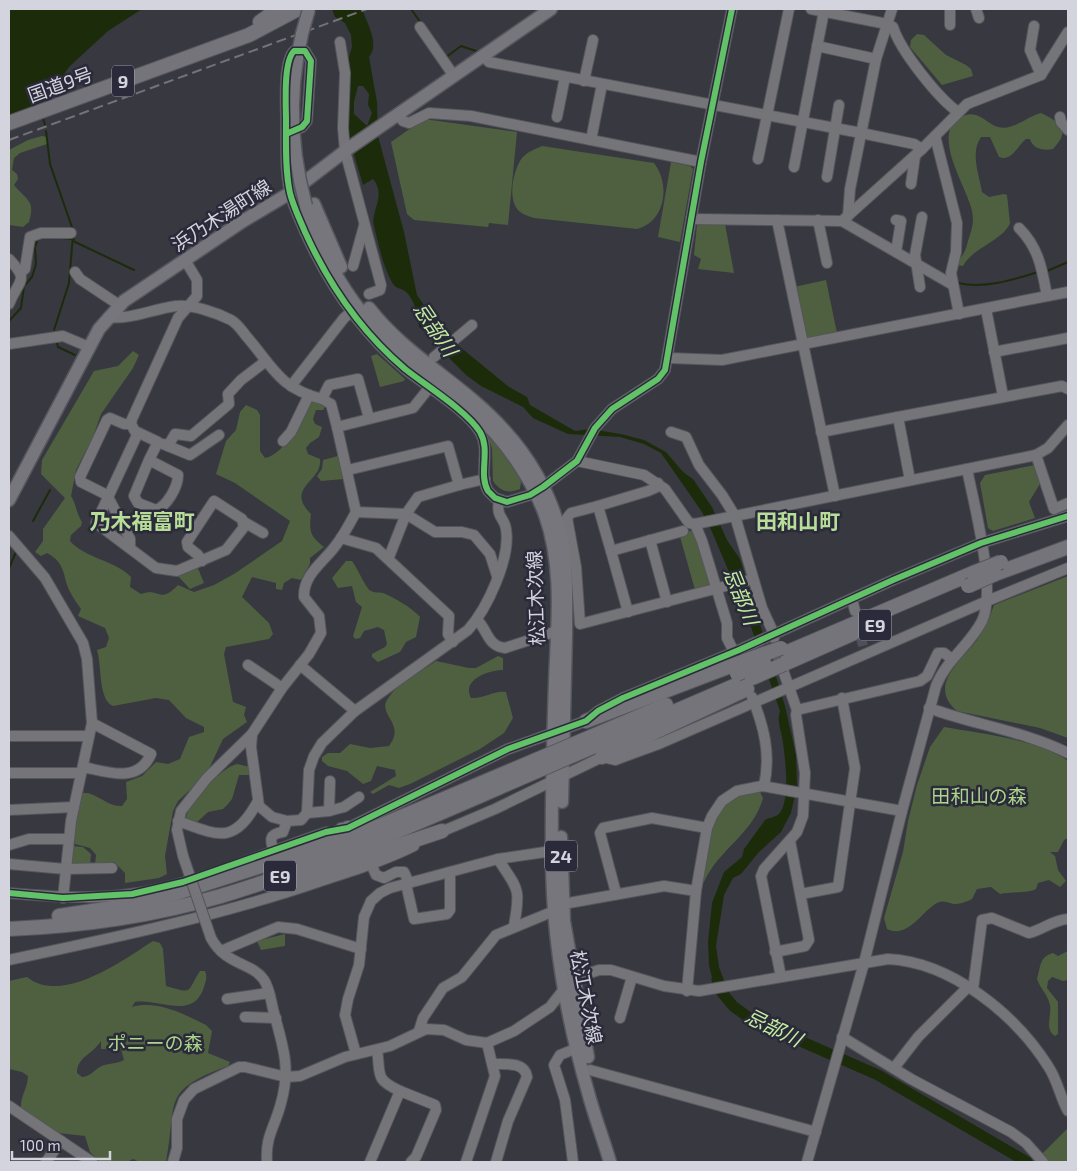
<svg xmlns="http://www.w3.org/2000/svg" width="1077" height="1171" font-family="'Exo 2','Noto Sans JP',sans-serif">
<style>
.green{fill:#4e603f;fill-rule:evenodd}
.water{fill:#1c2c0a;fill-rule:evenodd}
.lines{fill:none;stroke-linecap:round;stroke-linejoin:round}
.stream{stroke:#1c2c0a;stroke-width:2}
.river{stroke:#1c2c0a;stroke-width:11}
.minor-tunnel{stroke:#4f4f59;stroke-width:10;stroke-dasharray:10 5;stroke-linecap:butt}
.minor-casing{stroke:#55555d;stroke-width:12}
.major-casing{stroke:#55555d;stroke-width:15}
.highway-casing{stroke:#55555d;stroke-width:16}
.minor{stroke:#757579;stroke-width:10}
.major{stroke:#77767c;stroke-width:12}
.highway{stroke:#74747a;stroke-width:14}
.rail{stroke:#737377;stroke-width:2;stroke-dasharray:10 5;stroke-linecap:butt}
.minor-bridge-casing{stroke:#55555d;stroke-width:12;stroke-linecap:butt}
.major-bridge-casing{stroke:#55555d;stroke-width:15;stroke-linecap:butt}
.highway-bridge-casing{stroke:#55555d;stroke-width:16;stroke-linecap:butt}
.minor-bridge{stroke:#757579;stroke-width:10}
.major-bridge{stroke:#77767c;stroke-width:12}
.highway-bridge{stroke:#74747a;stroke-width:14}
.cycleway-casing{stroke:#2b2a3a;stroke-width:9}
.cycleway{stroke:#61c268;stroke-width:6}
.labels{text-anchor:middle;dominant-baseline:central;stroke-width:5;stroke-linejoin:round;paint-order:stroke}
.shield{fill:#2b2a3a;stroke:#a1a1ae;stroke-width:1}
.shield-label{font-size:18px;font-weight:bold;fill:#d4d4df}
.street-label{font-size:19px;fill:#d4d4df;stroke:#2b2a3a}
.park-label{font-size:19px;fill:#acd689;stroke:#2b2a3a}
.water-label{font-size:20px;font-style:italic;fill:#c3eea0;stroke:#2b2a3a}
.quarter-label{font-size:21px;font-weight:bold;fill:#b7dd99;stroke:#2b2a3a}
</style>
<rect width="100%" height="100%" fill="#383841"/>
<g class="green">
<polygon points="917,34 924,35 946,55 966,65 971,69 973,76 942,85 910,47 911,40"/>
<path d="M1041,113C1061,123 1071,130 1053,149C1043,151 1033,149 1030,139H1026C1017,146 1012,162 999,157L990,137H981C970,153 979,174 982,192L989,197L1004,194L1007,195L1010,223C1004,240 972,248 963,266L957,265V261C963,256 965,252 967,245C970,233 975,225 972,211C968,189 931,136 959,118C977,107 985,123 998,127C1013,131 1028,116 1041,113Z"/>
<polygon points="424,119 517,132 508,225 489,223 488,227 414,220 407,214 391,142"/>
<path d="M42,136L47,137V144L20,153L14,158L12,170L17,174L18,179L14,185C26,200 36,200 29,222L23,227L9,225V150L28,140Z"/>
<path d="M542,146L654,163C671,185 665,222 637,229L534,218C529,216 523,215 519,211C507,200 513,170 522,158C527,152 535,149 542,146Z"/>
<polygon points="671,162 690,166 693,169 680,242 658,237"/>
<polygon points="697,224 725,224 734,273 698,269 701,259 694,255"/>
<polygon points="826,280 837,333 806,338 794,287"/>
<path d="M133,351L139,355L133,368L101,414L93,437L76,470L71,496C77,506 76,513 82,522L81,526L71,535L70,541C86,559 115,560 131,577L130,587L141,594C160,587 159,605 178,585L194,592L214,585L234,574L282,541L290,521L235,483L216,474L226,441L236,430L240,412L246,405L257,410L260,415V451L265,458C287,454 299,417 310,399L324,404L325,407L323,410H316L313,419L315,424L322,427L319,437L310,443L306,448L308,454L320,459C323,482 284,487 311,514C309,532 310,536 324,547L310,558V564L301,580L292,578L284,583L282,590L276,589V583L252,577L242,597L269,623L273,634L269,639L226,647L224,654L233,702L246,707L244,715L247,722L223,739L206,775L178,801L173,811L165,856L167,874L159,878L125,883V873L114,862L95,864L96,855L90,848L75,844L74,825L81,793C96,791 106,807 122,806L127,799L126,782L142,776L156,762L168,764L180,759L189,737L204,732V727L186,718L169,700L156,698L113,706C98,700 102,665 97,650L106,647L109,638L105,628L78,616L81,609C76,602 70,593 67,585C63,570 62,561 47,553L41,556L35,552L43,541V529L65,498L41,474L42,460L94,371L118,366Z"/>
<polygon points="377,354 405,379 404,381 380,387 371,356"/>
<path d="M485,430L519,475L521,482L520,489C508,494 500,491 493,481L492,448Z"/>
<polygon points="338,456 344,479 321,481 317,476 322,469 323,460"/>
<polygon points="1035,465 1041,482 1029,502 1035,518 993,531 988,528 980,483 985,475"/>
<polygon points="695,530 711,586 695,590 679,533"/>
<path d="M346,561H352C357,567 366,589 371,591C374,593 379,592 383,593C395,598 411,607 420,617L416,637L406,642L400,652L378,662L372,657V654L385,647L387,644L384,630L378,627L364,631L360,638L355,639L353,636L362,607L356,602L352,586L338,588L332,578Z"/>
<polygon points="197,566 204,583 190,589 177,575"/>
<path d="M1068,576V738L1040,728L957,711C927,686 961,661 977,640C984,629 990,617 994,605Z"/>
<path d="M498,656L503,658V670C490,670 461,679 471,698C484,699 494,690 506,692L513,718L504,733L480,749L410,784L399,788L389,785L373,794L370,792L396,776L395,770L377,766L371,781L363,784L347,771L328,766L322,761V757L328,753H340L350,744L370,748L389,746C406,724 378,715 387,700C397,683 419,673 436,661L469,668H476Z"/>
<path d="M944,727C978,733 1041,740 1068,761V838L1064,840L1058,852H1050L1055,856L1058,870L1066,881L1060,887L1049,880L1038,883L1036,889C1030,893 1009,892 1000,894L991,887L977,889L972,899C968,901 961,904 956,904C949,904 945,899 937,903C921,912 908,939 887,929L884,918L903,852L908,821L917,785L930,747Z"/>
<path d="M237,764L250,767L251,775H239L232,799L228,804L223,809L208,812L196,823L190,822L186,818C188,802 222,767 237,764Z"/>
<path d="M759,790L763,798C754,833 718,850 704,882H702C707,853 707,811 737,795C743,792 752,792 759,790Z"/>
<polygon points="72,846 83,847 91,854 90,866 71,864"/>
<polygon points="285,934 285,946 261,950 257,941"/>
<path d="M153,941L160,943L163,949L166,986C194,994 186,993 200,971H205C208,978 205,983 203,990C191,1020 158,998 135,1002L132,1007C157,1000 184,1014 206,1025L212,1031L208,1053L230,1062L228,1066C159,1091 178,1102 166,1162H140L133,1159L127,1162H100L90,1152L85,1136L58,1133L21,1109C20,1096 28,1088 28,1076L22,1072L9,1069V981L27,977C62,1005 122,961 153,941ZM101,1041V1049H121L124,1060C116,1064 112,1063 104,1065C95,1068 91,1077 82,1077L77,1073C77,1057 92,1055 101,1041Z"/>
<path d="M1068,951V980L1063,981L1052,977L1048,981L1047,988L1058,1002V1034L1055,1036C1044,1029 1052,1015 1050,1005C1048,995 1040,988 1037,979C1041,966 1039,957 1053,953L1058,956Z"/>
<polygon points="1068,1128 1068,1162 1048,1162 1042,1154"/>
</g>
<g class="water">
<polygon points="9,9 142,9 108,31 69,67 43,105 9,119"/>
<path d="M332,9H362C367,23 380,44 369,57L377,102L378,136L404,232L417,295L443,333L509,387L527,397L530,405L575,431L590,429L621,434L644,440L666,452L683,472L693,479L712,507L727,540L740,559L785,706L796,755L797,786L791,813L781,832L759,852L741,874L733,878L724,895L716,946L719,967L728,991L716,994L709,965L708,942L712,903L724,872L742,857L744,849L765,820C770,817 774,818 779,814C791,801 785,754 782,737C780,727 777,721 780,711L744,607L712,532L702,512L661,453L644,444L620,437L568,434L533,418L523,407L481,386L466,375L437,346L428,333L419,327C418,316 415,300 406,292C402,288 396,289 393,284C383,267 379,246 374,226C370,211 387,196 373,179L363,185L348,134L350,77L348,60L352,47L351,35L345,23L335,17ZM358,86H363L369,94L368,105L372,113L367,126L354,114V102Z"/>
</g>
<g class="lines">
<g class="stream">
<polyline points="411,9 421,23"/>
<polyline points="445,58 461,46 479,52"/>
<polyline points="43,118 45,125"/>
<polyline points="46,131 50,164 73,230"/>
<polyline points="62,238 74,239"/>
<polyline points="73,241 134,270"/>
<polyline points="1047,271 1068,262"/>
<path d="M958,283C984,289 1013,280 1038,272"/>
<polyline points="9,321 21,308 24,286 32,277 36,264 35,247 38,239"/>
<polyline points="54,330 69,283 73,235"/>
<polyline points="57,343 58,347 75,355"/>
<polyline points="33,521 50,490"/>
<polyline points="9,568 16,552"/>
</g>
<polyline class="river" points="717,979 719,989 733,1006 752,1020 878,1075 1027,1162"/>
<polyline class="minor-tunnel" points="857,622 863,646"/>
<defs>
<g id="minor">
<path d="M811,9L887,24L893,27C900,50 938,98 958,112"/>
<polyline points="950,9 950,25"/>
<polyline points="976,9 979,18"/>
<polyline points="1034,26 1030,50 1041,75"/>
<polyline points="420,27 454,76"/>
<polyline points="340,42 345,73 343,128 345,151 381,285 380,290 369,294"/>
<polyline points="817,46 876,59"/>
<polyline points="483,56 489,62 861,133 914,144 922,149"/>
<polyline points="584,81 593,40"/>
<polyline points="398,114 403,121 409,123 429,113 471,116 701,162"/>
<polyline points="557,117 565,77"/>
<polyline points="1060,117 1061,122 1068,130"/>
<path d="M286,134L302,127L307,121L311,61L305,51H294C283,62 286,105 286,121C286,144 285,171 290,193C293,206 300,220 305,232C329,285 360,331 405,369C425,385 467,411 480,432C491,451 478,473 488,491L495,498L507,502L530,495L543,487L577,461L595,428L612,409L658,379L665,370L701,162L732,9"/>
<polyline points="935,136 957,223 956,252 951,273 959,314"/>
<polyline points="591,140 602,84"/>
<polyline points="758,159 789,9"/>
<polyline points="794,167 824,11"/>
<polyline points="827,177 839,105"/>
<polyline points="911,184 915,156"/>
<polyline points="848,216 850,189 876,59 892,9"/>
<polyline points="691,219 842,221 953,285"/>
<polyline points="777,220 835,496"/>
<polyline points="818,220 827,263"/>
<polyline points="842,221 922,149 967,104 1041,75 1068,32"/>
<path d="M1019,228C1039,248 1042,269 1047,296"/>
<polyline points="896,252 901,221 896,220"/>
<path d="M9,259C30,281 19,279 9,304"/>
<polyline points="185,260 197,280 197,296 178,318 132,419 131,424 137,435 96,523 156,568 177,571 226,550 244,527 242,519 214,501 187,542 188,547 198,555 202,561"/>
<polyline points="353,266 364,226"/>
<polyline points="21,272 25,269 30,237 41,233 71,233"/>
<polyline points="75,272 80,279 119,305"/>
<polyline points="920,287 915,255 922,217"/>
<polyline points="986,309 1003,396"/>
<path d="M108,317C130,320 153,309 176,306C192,304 217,313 231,320C238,324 242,331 247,337C273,367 279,388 322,399L329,385L358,379L369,418"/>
<polyline points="9,344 63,336 89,347"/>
<polyline points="994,352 1068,338"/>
<polyline points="434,357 472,325"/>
<polyline points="669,358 722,360 1068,292"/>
<polyline points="291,386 344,318 351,312"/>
<polyline points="322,399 331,404 337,427 413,408 429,388"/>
<polyline points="898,417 1062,386 1068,389"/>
<path d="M137,432L158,442L149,460L178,475C178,487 167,506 156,510L138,503L134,496L149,460"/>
<polyline points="671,432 686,437 699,465 722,495 735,516 762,608 774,634 774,638"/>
<polyline points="821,432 898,417 910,480"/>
<polyline points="283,441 291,432 309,395"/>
<polyline points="163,444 190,455 219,435"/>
<polyline points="168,446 175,434 191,436 229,404 228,394 241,380 266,361"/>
<polyline points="1036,455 1054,509 1068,503"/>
<polyline points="577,461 644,475 665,489 689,523 695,524 1036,455 1048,448 1068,425"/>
<polyline points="348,470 448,446 459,485 485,479"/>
<polyline points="598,506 571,513 567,518 576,567 580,624 753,579"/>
<polyline points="356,512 406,514 435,532 462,532 474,535 490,554 497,576"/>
<polyline points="244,522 263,533"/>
<polyline points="695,524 702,541 727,623 727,638 736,656"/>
<polyline points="9,536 45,578 83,643 87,659 92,723 71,821 63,898"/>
<polyline points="341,538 376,548 449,616 448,634 453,642"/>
<polyline points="650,540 667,602"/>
<polyline points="130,548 130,539 107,495 81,482 80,477 107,420 110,418 124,424 131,424"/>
<polyline points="611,551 598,506 648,491 655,488 658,483"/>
<polyline points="389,557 406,514 418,497 459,485"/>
<polyline points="852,599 855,611"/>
<polyline points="628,612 611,551 683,531"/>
<path d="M477,620C488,630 487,646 505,648L557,631"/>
<polyline points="779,659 797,710"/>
<polyline points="248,665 282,688"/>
<polyline points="300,665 355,711"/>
<path d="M752,697C764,727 771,754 764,786"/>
<path d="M929,708C975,725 1024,731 1068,753"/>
<polyline points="252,734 251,747 259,806 272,817 287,821"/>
<polyline points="9,736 89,736"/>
<path d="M83,767C108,772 138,784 151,754L92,723"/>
<polyline points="9,773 81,773"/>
<polyline points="9,810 74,807"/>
<polyline points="329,811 344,807 359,797"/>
<polyline points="307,813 329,811 330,781"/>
<path d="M178,821C219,836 234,845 258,801"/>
<polyline points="341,828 348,828 508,749 586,721 598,711 623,698 739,650 893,580 981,543 1068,516"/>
<polyline points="436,834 495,809 602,757 615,760 661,743 987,601 1068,568"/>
<polyline points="9,845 29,839 68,839"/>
<path d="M274,850C269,839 270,834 283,832L287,821L301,820L307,813L309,770L314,756L322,743L355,711L468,630C487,609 511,558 506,529C504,516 496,519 499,500"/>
<path d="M183,856L177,830L181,811L207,778L252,734L282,688L309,654L321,633L319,616L304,597C303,574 325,561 336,545C344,535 350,523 356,512L337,427"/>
<path d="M498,859C518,890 521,887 514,926"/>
<polyline points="9,864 65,869 112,868"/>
<polyline points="371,864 376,875 384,878 396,872 404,872 409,883"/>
<polyline points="406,884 414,919 447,914 450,910 450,872"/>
<path d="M9,893C50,896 89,900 131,894C194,886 265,852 327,832"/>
<polyline points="616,893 600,833 603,828 652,818 707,828"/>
<polyline points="801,894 838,887 855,768 842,698"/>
<polyline points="563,904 664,886 696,891"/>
<path d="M211,938C226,966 252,962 264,980C270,989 271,1002 274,1013C283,1047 291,1067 281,1103C275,1127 265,1136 267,1162"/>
<polyline points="221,951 278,927 297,929 361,949"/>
<polyline points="775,952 805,946 809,940 790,841"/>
<path d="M9,960C113,938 218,916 318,882C351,871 384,861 414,846"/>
<polyline points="781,977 761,876 764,869 797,832 803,816 805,773 796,715 797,710 920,681 927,676 938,653 944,653 952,659"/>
<path d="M973,989L982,920L992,918L1029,933C1044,929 1053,920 1068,919"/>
<polyline points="687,991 696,891 707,828 712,816 722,801 737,791 762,786 902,811"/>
<polyline points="227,999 269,993"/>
<polyline points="245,1017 276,1018"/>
<polyline points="620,1018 632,977"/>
<polyline points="419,1031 423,1018 443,988 462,977 496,935 554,911"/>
<polyline points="842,1037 911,1079 1011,1132 1026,1143 1043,1162"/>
<polyline points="356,1054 345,1015 348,999 359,965 364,917 371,901 380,893 390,888 498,859 552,851"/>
<path d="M494,1064C506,1064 525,1062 527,1077L508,1121L496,1162"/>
<polyline points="894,1068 918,1037 968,987"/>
<polyline points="590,1070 816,1132"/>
<polyline points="400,1091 435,1105 436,1110 416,1157 411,1162"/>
<polyline points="9,1106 92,1162"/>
<polyline points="46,1162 61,1141"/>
<path d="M173,1162L177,1148V1119L184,1100L194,1089L239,1067H245L286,1077L300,1076L345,1057L390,1046L426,1029L444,1030L466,1040L487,1043L514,1031L550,1007L564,989L587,974L599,970H611L664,986L699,991L888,959C951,962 1015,1014 1048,1066C1058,1081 1060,1097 1068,1111"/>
<path d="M370,1162L400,1091C374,1079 381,1075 377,1050"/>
<polyline points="466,1162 495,1076 487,1043"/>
<polyline points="573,1162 565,1100 554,1065 560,1055 577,1048"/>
<path d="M807,1162L864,963L902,811L936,686C946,660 970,645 982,621C997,590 974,505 967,469"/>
</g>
<g id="major">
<polyline points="314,204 341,267"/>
<path d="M306,206C322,257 349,303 387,341C414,368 448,389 477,415C505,440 532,479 545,515C564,569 557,626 555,682C553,741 551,799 552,857C552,936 566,1016 588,1092C594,1115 603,1138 610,1162"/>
<path d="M369,308C407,357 463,384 504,430C529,457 550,493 559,529C568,563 566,599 566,634C565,690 563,746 562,802"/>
<polyline points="9,500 99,329 124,301 243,221 290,193 349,148 551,9"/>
<polyline points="561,837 564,921 588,1057"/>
</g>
<g id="highway">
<polyline points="260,22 278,9"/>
<polyline points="9,123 249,35 298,9"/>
<polyline points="995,574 1068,547"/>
<polyline points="783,654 973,573"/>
<polyline points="784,664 854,633"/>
<polyline points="586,721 733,665"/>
<polyline points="574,744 666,705"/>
<polyline points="576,754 741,683"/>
<polyline points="602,757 747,689"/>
<polyline points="297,861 536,760"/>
<polyline points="298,879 442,831"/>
<polyline points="151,901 280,860 348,828"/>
<polyline points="59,916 159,901"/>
<path d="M9,929C80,926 152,916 221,896C330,863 433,816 537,771"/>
</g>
</defs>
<use href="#minor" class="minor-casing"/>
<use href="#major" class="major-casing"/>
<use href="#highway" class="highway-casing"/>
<use href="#minor" class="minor"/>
<use href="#major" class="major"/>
<use href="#highway" class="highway"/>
<polyline class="rail" points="9,140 367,9"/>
<defs>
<polyline id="minor-bridge" points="183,856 211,938"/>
<path id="major-bridge" d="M306,206C288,140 288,74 309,9"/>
<g id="highway-bridge">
<polyline points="973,573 1001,562"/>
<polyline points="968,586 995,574"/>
<polyline points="733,665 781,648"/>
<polyline points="737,674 764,662"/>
<polyline points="752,678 784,664"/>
<polyline points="536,760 574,744"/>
<polyline points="537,771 576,754"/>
</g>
</defs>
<use href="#minor-bridge" class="minor-bridge-casing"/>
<use href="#major-bridge" class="major-bridge-casing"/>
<use href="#highway-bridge" class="highway-bridge-casing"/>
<use href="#minor-bridge" class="minor-bridge"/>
<use href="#major-bridge" class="major-bridge"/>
<use href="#highway-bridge" class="highway-bridge"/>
<defs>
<g id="cycleway">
<path d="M286,134L302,127L307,121L311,61L305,51H294C283,62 286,105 286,121C286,144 285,171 290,193C293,206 300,220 305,232C329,285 360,331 405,369C425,385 467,411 480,432C491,451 478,473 488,491L495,498L507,502L530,495L543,487L577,461L595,428L612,409L658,379L665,370L701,162L732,9"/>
<polyline points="9,893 63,898 132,894 183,882 326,832 348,828 508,749 586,721 598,711 623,698 739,650 893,580 981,543 1068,516"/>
</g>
</defs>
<use href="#cycleway" class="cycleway-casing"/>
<use href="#cycleway" class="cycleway"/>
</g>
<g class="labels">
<g class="shield">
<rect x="112" y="65.5" width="22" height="31" rx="4"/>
<rect x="859" y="609.5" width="32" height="31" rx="4"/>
<rect x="545" y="840.5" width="32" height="31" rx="4"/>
<rect x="264" y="860.5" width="32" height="31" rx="4"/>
</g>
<g class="shield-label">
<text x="123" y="81">9</text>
<text x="875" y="625">E9</text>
<text x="561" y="856">24</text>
<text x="280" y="876">E9</text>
</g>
<g class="street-label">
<text transform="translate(60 84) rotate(-20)">国道9号</text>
<text transform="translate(221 215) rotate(-33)">浜乃木湯町線</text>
<text transform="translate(535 598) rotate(-92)">松江木次線</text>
<text transform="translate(587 997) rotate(79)">松江木次線</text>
</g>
<g class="park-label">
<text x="979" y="795">田和山の森</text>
<text x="155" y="1042">ポニーの森</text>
</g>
<g class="water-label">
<text transform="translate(436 329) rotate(56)">忌部川</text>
<text transform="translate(742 596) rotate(68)">忌部川</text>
<text transform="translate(774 1027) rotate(26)">忌部川</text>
</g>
<g class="quarter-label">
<text x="142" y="520">乃木福富町</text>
<text x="798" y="520">田和山町</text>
</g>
</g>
<rect width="1077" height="1171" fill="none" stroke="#d4d4df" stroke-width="20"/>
<path d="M12 1151v8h98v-8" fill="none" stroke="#d4d4df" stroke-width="2.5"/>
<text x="20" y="1151" font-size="15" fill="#d4d4df" stroke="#2b2a3a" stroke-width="4" paint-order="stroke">100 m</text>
</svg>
